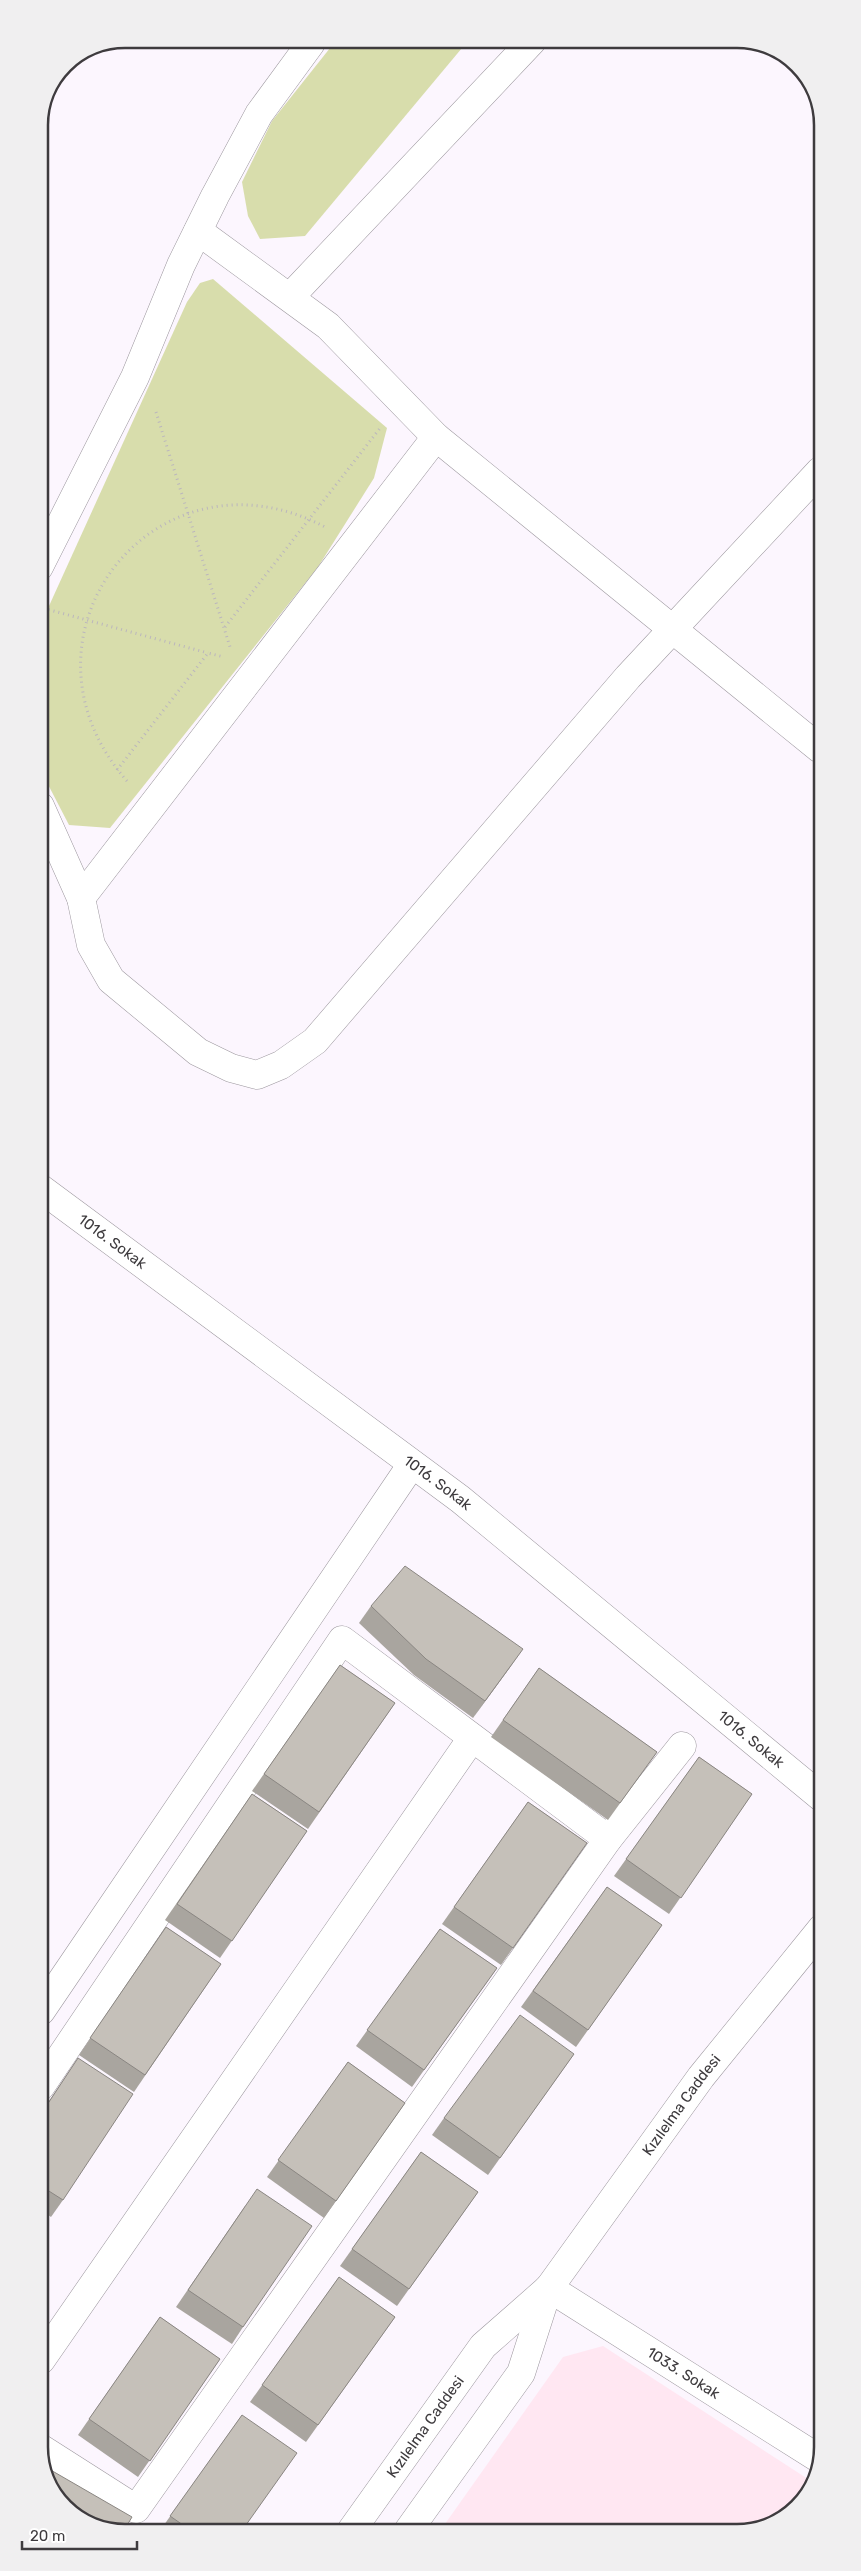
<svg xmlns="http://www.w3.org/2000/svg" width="861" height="2571" font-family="Rubik,sans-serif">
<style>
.education{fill:#ffe7f2}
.green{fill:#d8ddac}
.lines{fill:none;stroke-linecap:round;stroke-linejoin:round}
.minor-casing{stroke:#9c979e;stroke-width:29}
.path{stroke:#bbb6bd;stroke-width:3;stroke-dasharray:1 4;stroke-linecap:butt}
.minor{stroke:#fff;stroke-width:28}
.wall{fill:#a9a59f}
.shaded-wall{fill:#8a8682}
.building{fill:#c5c0b9;stroke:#8a8682}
.labels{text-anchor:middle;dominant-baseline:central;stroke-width:4.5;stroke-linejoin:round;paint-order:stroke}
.street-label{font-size:15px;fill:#3e3b3e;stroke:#fff}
.rim{fill:none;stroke:#3e3b3e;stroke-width:2.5}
</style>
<rect width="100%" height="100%" fill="#fcf6fe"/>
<polygon class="education" points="603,2346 811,2481 804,2499 759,2529 440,2531 563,2357"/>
<g class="green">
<polygon points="467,42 305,236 260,239 248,216 242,182 272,121 334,43"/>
<polygon points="213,279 387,428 374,478 318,567 110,828 69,825 40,769 39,628 187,302 200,283"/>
</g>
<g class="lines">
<defs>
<g id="minor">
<polyline points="198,231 328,326 436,437 820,749"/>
<polyline points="290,297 532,41"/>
<polyline points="39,567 135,377 181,265 215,196 259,114 311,43"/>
<polyline points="40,806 81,898 91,945 111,980 198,1052 231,1068 257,1075 281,1065 315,1041 628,677 820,471"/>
<polyline points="81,898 436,437"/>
<path id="s1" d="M40,1188L460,1499L821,1797"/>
<polyline points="608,1839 682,1746"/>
<polyline points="41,2011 412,1464"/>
<polyline points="41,2086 342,1640 608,1839 136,2509 42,2449"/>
<path id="s2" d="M549,2288L818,2458"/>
<polyline points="41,2360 472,1738"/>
<path id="s3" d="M351,2531L483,2346L549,2288L701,2077L822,1928"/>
<polyline points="408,2531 521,2373 548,2289"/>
</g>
</defs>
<use href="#minor" class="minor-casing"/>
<g class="path">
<polyline points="156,412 230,647"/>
<polyline points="39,607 208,653"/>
<polyline points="225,627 381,427"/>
<polyline points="117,770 208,653 224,657"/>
<path d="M127,781C0,636 156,438 325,527"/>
</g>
<use href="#minor" class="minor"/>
</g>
<g class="wall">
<polygon points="371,1606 511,1666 473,1718 414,1675 359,1623"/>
<polygon points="340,1665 395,1703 308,1829 252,1791"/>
<polygon points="539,1668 657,1752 608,1820 491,1737"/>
<polygon points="699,1757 752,1794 669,1914 614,1876"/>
<polygon points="252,1794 307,1831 220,1958 165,1920"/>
<polygon points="528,1802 587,1843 501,1965 442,1924"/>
<polygon points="607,1887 662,1925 576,2047 521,2007"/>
<polygon points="166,1927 221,1964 134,2092 79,2055"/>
<polygon points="440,1929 497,1968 412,2087 356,2046"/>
<polygon points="574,2054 488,2175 432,2135 444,2118"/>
<polygon points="78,2058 63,2200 51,2217 41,2210 41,2113"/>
<polygon points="348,2062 405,2103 324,2218 267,2177"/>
<polygon points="421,2152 478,2192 397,2306 340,2266"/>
<polygon points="245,2206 243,2327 232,2344 176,2307"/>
<polygon points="339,2277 395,2317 306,2442 250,2402"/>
<polygon points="160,2317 220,2359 138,2477 78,2435"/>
<polygon points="242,2415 241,2532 159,2532"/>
</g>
<polygon class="shaded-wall" points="523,1649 511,1666 473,1718 485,1701"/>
<g class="building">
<polygon points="405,1566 523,1649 485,1701 426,1659 371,1606"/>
<polygon points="340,1665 395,1703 319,1812 264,1774"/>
<polygon points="539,1668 657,1752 620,1803 503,1720"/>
<polygon points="699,1757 752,1794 681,1898 626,1859"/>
<polygon points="252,1794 307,1831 232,1941 177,1904"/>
<polygon points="528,1802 587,1843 513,1948 454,1907"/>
<polygon points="607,1887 662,1925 588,2030 533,1991"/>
<polygon points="166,1927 221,1964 145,2075 90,2038"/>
<polygon points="440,1929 497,1968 424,2070 367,2030"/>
<polygon points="520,2015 574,2054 500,2158 444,2118"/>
<polygon points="78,2058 133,2094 63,2200 41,2186 41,2114"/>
<polygon points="348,2062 405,2103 336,2201 278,2160"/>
<polygon points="421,2152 478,2192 409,2289 352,2249"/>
<polygon points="257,2189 312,2226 243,2327 188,2290"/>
<polygon points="339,2277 395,2317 318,2425 262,2385"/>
<polygon points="160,2317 220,2359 150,2461 89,2419"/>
<polygon points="242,2415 297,2453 241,2532 193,2532 170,2516"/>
<polygon points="42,2465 132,2517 123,2532 118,2532 68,2511 42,2469"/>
</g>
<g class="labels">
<g class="street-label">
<text stroke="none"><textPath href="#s1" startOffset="90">1016. Sokak</textPath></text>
<text stroke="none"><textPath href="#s1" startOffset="495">1016. Sokak</textPath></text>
<text stroke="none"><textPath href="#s1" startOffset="900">1016. Sokak</textPath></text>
<text stroke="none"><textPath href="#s3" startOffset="541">Kızılelma Caddesi</textPath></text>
<text stroke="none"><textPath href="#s2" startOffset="159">1033. Sokak</textPath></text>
<text stroke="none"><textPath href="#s3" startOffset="128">Kızılelma Caddesi</textPath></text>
</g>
</g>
<path d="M0 0H861V2571H0ZM125 48H737A77 77 0 0 1 814 125V2447A77 77 0 0 1 737 2524H125A77 77 0 0 1 48 2447V125A77 77 0 0 1 125 48Z" fill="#f0eff0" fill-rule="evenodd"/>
<path class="rim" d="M125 48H737A77 77 0 0 1 814 125V2447A77 77 0 0 1 737 2524H125A77 77 0 0 1 48 2447V125A77 77 0 0 1 125 48Z"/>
<path d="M22 2541v8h115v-8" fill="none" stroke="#3e3b3e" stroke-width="2.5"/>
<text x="30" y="2541" font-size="15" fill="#3e3b3e" stroke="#ffffff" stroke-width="4" paint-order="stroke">20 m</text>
</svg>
